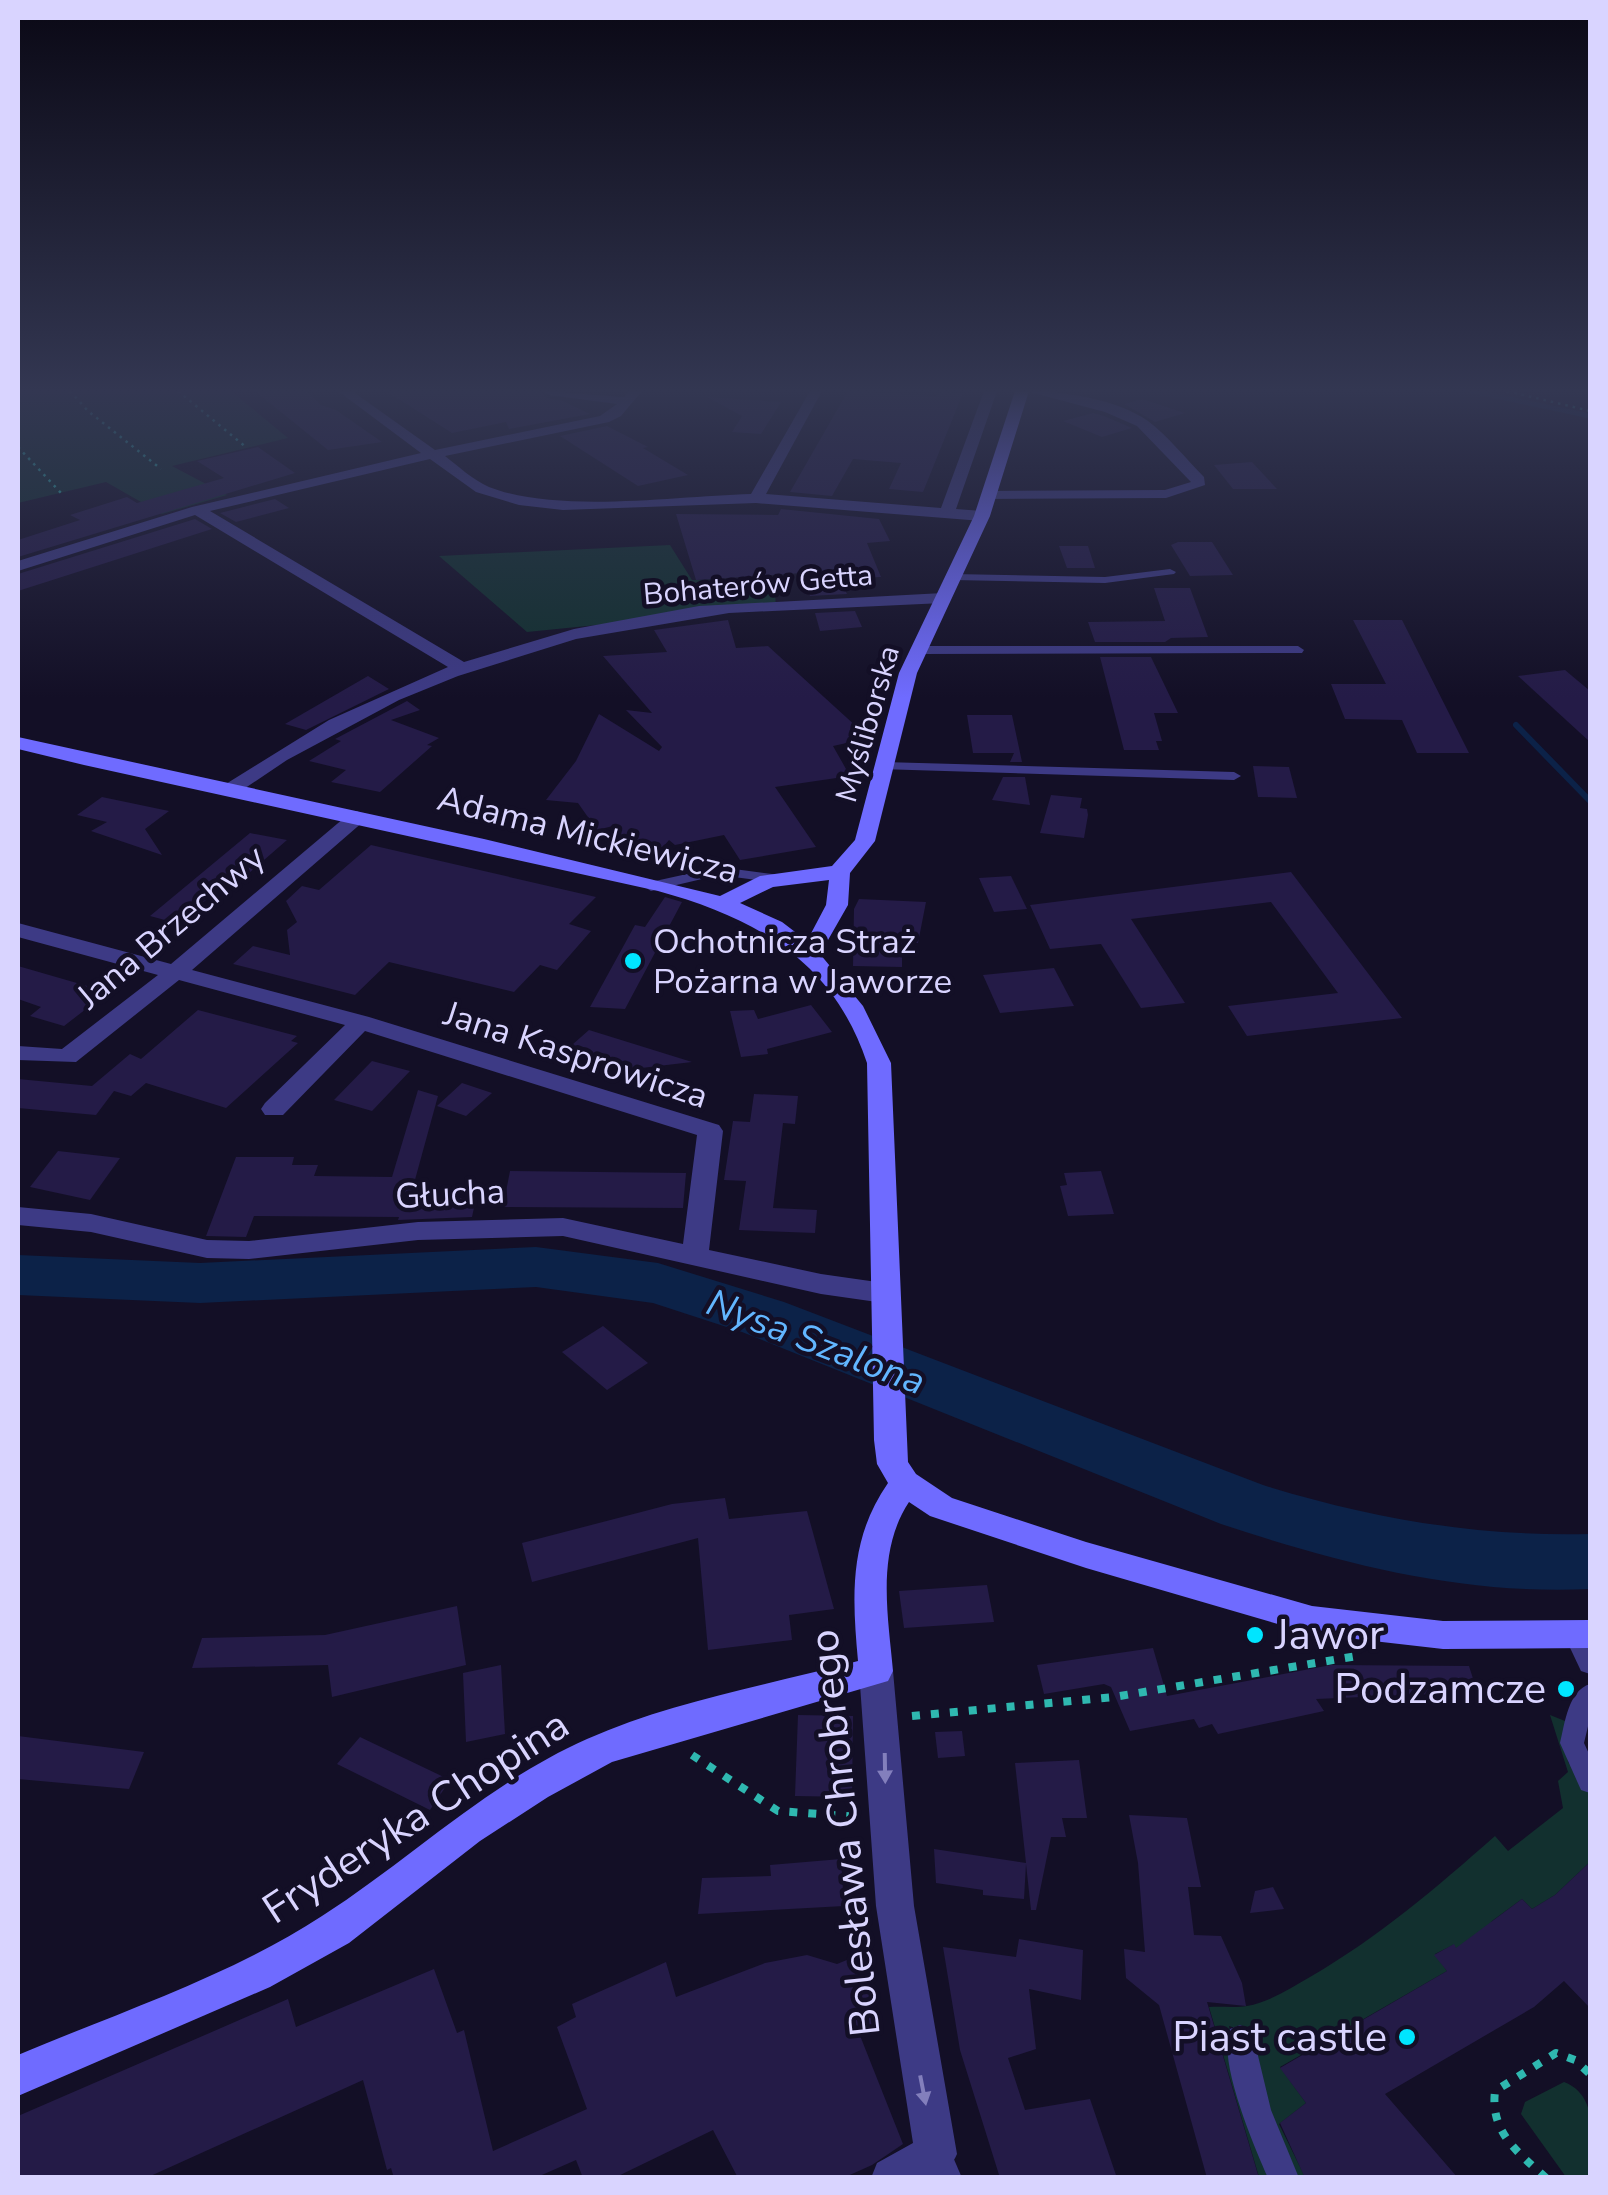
<svg xmlns="http://www.w3.org/2000/svg" width="1608" height="2195" font-family="'Nunito Sans',sans-serif">
<style>
.green{fill:#12302f}
.lines{fill:none;stroke-linecap:round;stroke-linejoin:round}
.stream-far1{stroke:#0c2248;stroke-width:5}
.stream{stroke:#0c2248;stroke-width:6}
.river{fill:#0c2248;fill-rule:evenodd}
.building{fill:#241b47}
.path-far1{stroke:#2fb8b0;stroke-width:2.5;stroke-dasharray:2.5 5;stroke-linecap:butt}
.path{stroke:#2fb8b0;stroke-width:8;stroke-dasharray:8 11;stroke-linecap:butt}
.lane{fill:#3d3a85;fill-rule:evenodd}
.street{fill:#3d3a85;fill-rule:evenodd}
.secondary{fill:#6f6bff;fill-rule:evenodd}
.oneway{fill:#837fbc}
.poi-dot{fill:#00e5ff;stroke:#130f26;stroke-width:4}
.labels{text-anchor:middle;dominant-baseline:central;stroke-width:9;stroke-linejoin:round;paint-order:stroke}
.far-street-label{font-size:30px;fill:#d9d4ff;stroke:#130f26}
.street-label{font-size:35px;fill:#d9d4ff;stroke:#130f26}
.poi-label{font-size:35px;fill:#d9d4ff;stroke:#130f26;text-anchor:start}
.water-label{font-size:38px;font-style:italic;fill:#62b6ff;stroke:#130f26}
.near-poi-label{font-size:42px;fill:#d9d4ff;stroke:#130f26;text-anchor:end}
.near-street-label{font-size:42px;fill:#d9d4ff;stroke:#130f26}
</style>
<rect width="100%" height="100%" fill="#130f26"/>
<g class="green">
<polygon points="18,391 231,391 288,438 172,466 227,495 162,514 106,482 18,503"/>
<polygon points="670,545 692,580 774,579 776,607 527,632 439,556"/>
<path d="M1550,1715L1565,1721L1568,1762L1590,1792V1862L1555,1895L1532,1909L1522,1899L1492,1921L1467,1960L1453,1945L1435,1954L1447,1971L1280,2067L1306,2103L1279,2124L1305,2177H1290L1242,2030L1229,2026L1249,2112L1278,2177H1259L1209,2007C1221,2006 1235,2008 1247,2006C1270,2002 1291,1988 1310,1977C1379,1937 1436,1888 1495,1836L1508,1851L1563,1808L1558,1781L1568,1772Z"/>
<path d="M1564,2082C1601,2096 1591,2145 1590,2177H1566L1521,2114L1525,2102Z"/>
</g>
<g class="lines">
<polyline class="stream-far1" points="1472,391 1590,416"/>
<polyline class="stream" points="1516,725 1590,801"/>
<path class="river" d="M536,1247L658,1263L784,1302L1263,1485C1370,1518 1477,1537 1590,1534V1589C1462,1595 1342,1564 1221,1524L742,1332L653,1303L536,1287L200,1303L18,1295V1255L200,1263Z"/>
</g>
<g class="building">
<polygon points="255,391 306,391 321,405 336,410 382,442 328,450"/>
<polygon points="386,391 540,391 547,398 563,401 590,414 509,429 506,422 452,433"/>
<polygon points="848,391 937,396 939,392 963,393 923,492 889,489 901,463 853,459 832,496 790,492"/>
<polygon points="707,397 781,402 761,434 732,432 742,416"/>
<polygon points="1142,399 1185,413 1155,422 1124,404"/>
<polygon points="1093,413 1104,416 1132,428 1102,437 1063,421"/>
<polygon points="607,426 648,447 643,448 688,475 638,486 560,436"/>
<polygon points="258,447 295,473 18,557 18,540 80,520 70,515 127,497 137,503 224,478 197,461"/>
<polygon points="1252,462 1277,489 1233,489 1214,465"/>
<polygon points="275,499 289,508 236,522 220,513"/>
<polygon points="781,509 879,519 890,541 867,543 881,577 840,579 847,594 810,596 802,573 696,580 676,514 778,515"/>
<polygon points="195,519 212,529 18,591 18,574"/>
<polygon points="1178,542 1212,542 1233,575 1190,576 1171,545"/>
<polygon points="1059,546 1088,546 1095,568 1067,568"/>
<polygon points="1154,588 1190,588 1208,637 1171,638 1165,642 1095,642 1088,622 1165,621"/>
<polygon points="855,611 862,627 820,631 815,613"/>
<polygon points="728,620 736,648 768,646 869,738 833,746 850,776 775,787 816,847 740,860 724,835 675,845 669,840 663,847 628,852 613,826 597,830 578,803 546,800 576,761 599,714 659,751 662,747 626,710 652,713 603,656 667,652 654,630"/>
<polygon points="1353,620 1402,620 1469,753 1417,753 1402,720 1345,719 1331,684 1386,684"/>
<polygon points="1100,657 1151,657 1178,713 1154,713 1162,741 1156,741 1159,750 1124,750"/>
<polygon points="1565,670 1590,691 1590,742 1518,676"/>
<polygon points="368,676 389,689 306,730 285,724"/>
<polygon points="407,701 420,710 391,720 439,738 427,745 432,746 380,792 331,782 346,770 309,761 341,741 335,739"/>
<polygon points="967,715 1012,715 1022,762 1010,762 1014,753 973,753"/>
<polygon points="1253,766 1289,767 1297,798 1258,797"/>
<polygon points="1003,777 1025,777 1030,805 992,800"/>
<polygon points="1051,795 1082,798 1080,808 1087,809 1088,815 1084,838 1040,833"/>
<polygon points="102,797 169,811 145,829 162,855 91,831 107,822 77,815"/>
<polygon points="250,833 287,840 234,886 227,884 176,923 150,916"/>
<polygon points="371,845 596,897 569,924 591,931 557,970 540,965 514,992 389,962 355,995 233,964 253,946 290,955 287,930 297,922 286,901 302,886 319,890"/>
<polygon points="1291,872 1402,1018 1247,1036 1228,1006 1338,993 1271,902 1131,919 1185,1003 1141,1008 1101,944 1050,949 1030,905"/>
<polygon points="1011,876 1027,909 994,912 979,878"/>
<polygon points="665,897 682,902 625,1009 590,1007 635,925 645,927"/>
<polygon points="859,899 926,902 918,943 902,943 902,967 853,966 854,909"/>
<polygon points="18,966 108,992 64,1026 30,1016 41,1007 18,999"/>
<polygon points="1054,968 1074,1006 1000,1013 983,975"/>
<polygon points="811,1005 832,1032 767,1049 768,1054 741,1057 730,1011 754,1010 758,1019"/>
<polygon points="198,1010 297,1036 291,1041 298,1043 226,1108 146,1083 131,1096 114,1091 96,1115 18,1108 18,1079 92,1086 130,1054 141,1059"/>
<polygon points="589,1030 692,1062 633,1069 634,1075 564,1052"/>
<polygon points="372,1061 410,1071 372,1111 334,1100"/>
<polygon points="462,1083 492,1093 466,1116 437,1106"/>
<polygon points="418,1090 438,1096 410,1198 476,1198 472,1217 398,1220 399,1217 254,1216 246,1237 206,1236 236,1157 294,1157 292,1165 318,1165 314,1176 392,1177"/>
<polygon points="754,1094 798,1096 795,1124 783,1123 773,1208 817,1210 815,1233 739,1230 746,1181 724,1180 733,1121 750,1122"/>
<polygon points="58,1151 120,1158 90,1200 30,1187"/>
<polygon points="510,1171 686,1173 683,1208 503,1207"/>
<polygon points="1101,1171 1114,1214 1068,1216 1060,1186 1067,1185 1064,1173"/>
<polygon points="603,1326 648,1363 607,1390 562,1352"/>
<polygon points="725,1498 729,1519 807,1511 834,1609 789,1615 792,1640 708,1650 698,1538 532,1582 522,1543 672,1504"/>
<polygon points="987,1585 994,1622 904,1628 899,1591"/>
<polygon points="457,1606 466,1665 332,1697 328,1665 192,1668 202,1638 325,1635"/>
<polygon points="1153,1648 1167,1696 1331,1665 1469,1666 1476,1688 1430,1689 1432,1694 1316,1699 1324,1711 1218,1734 1212,1724 1199,1728 1194,1719 1130,1731 1111,1687 1104,1684 1044,1694 1037,1665"/>
<polygon points="501,1665 505,1734 466,1742 463,1673"/>
<polygon points="798,1715 853,1716 852,1797 795,1796"/>
<polygon points="962,1731 965,1756 938,1758 935,1732"/>
<polygon points="18,1736 144,1752 129,1789 18,1779"/>
<polygon points="360,1737 450,1780 430,1810 337,1764"/>
<polygon points="1079,1760 1087,1818 1062,1818 1066,1837 1051,1837 1036,1910 1031,1910 1026,1864 1024,1899 983,1895 983,1890 936,1883 934,1849 1026,1863 1015,1763"/>
<polygon points="1129,1815 1187,1818 1201,1887 1188,1887 1194,1935 1221,1936 1242,1983 1246,2006 1207,2002 1259,2178 1207,2178 1159,2005 1126,1978 1124,1949 1145,1952 1138,1863"/>
<polygon points="841,1859 844,1906 698,1914 702,1878 771,1876 770,1865"/>
<polygon points="1590,1862 1590,2008 1564,1981 1534,2007 1385,2094 1458,2178 1305,2178 1280,2123 1306,2103 1280,2068 1447,1971 1434,1955 1454,1944 1456,1948 1522,1899 1532,1909 1555,1895"/>
<polygon points="1273,1887 1284,1909 1250,1913 1255,1891"/>
<polygon points="1019,1939 1083,1950 1081,2000 1029,1989 1036,2049 1008,2058 1025,2110 1090,2099 1117,2178 1000,2178 960,2050 943,1947 1016,1957"/>
<polygon points="869,1951 876,2025 859,2033 903,2144 872,2165 843,2178 738,2178 713,2130 614,2178 583,2178 576,2160 535,2178 394,2178 391,2168 387,2170 363,2080 146,2178 18,2178 18,2116 288,1999 296,2027 434,1969 457,2033 464,2030 493,2151 587,2109 557,2027 576,2017 572,2004 666,1962 676,1997 765,1963 807,1955 837,1964"/>
</g>
<g class="lines">
<g class="path-far1">
<polyline points="70,391 88,411 161,469"/>
<polyline points="178,391 247,448"/>
<polyline points="1507,391 1590,411"/>
<polyline points="18,447 61,493"/>
</g>
<g class="path">
<polyline points="912,1716 1114,1697 1357,1656"/>
<polyline points="692,1755 778,1811 859,1817"/>
<path d="M1546,2178C1518,2152 1490,2133 1495,2091L1556,2053L1575,2060L1590,2074"/>
</g>
<g class="lane">
<polygon points="1170,569 1176,572 1174,574 1105,583 953,580 947,577 953,574 1105,577"/>
<polygon points="1298,646 1304,650 1302,653 919,654 913,650 919,646"/>
<polygon points="884,762 1234,772 1241,776 1234,780 879,769 879,763"/>
<polygon points="719,867 780,875 787,879 780,883 719,875 651,891 643,886 646,883"/>
<polygon points="1576,1625 1584,1628 1590,1640 1590,1674 1581,1671 1564,1635 1568,1628"/>
<path d="M1590,1684V1718L1584,1743L1590,1756V1793L1581,1790L1560,1743C1565,1723 1568,1691 1590,1684Z"/>
<path d="M1240,2025L1250,2029L1254,2039L1271,2110L1299,2178H1268C1254,2146 1217,2060 1230,2029Z"/>
<polygon points="936,2139 947,2143 962,2178 931,2178 921,2154 925,2143"/>
</g>
<g class="street">
<path d="M338,391H352L435,450L600,416L617,404L549,395L543,391L624,397L629,391H642L621,416L609,422L445,456C458,466 473,480 489,487C557,514 677,496 751,494L810,391H822L766,494L941,508L984,391H997L956,509L982,511L990,516L982,521L756,503L563,510L519,505L476,492L430,459L210,511L464,662L574,629L699,606L943,593L951,598L943,603L729,613L576,639L458,676L399,700L287,760L235,795H221V787L329,720L448,667L195,515L18,571V561L192,507L421,453Z"/>
<path d="M1026,391C1062,391 1117,399 1148,421C1168,436 1186,459 1204,477L1205,485L1166,498L984,499V493L989,491L1165,490L1191,482L1137,426L1105,412Z"/>
<polygon points="357,811 367,817 364,821 192,970 369,1017 719,1125 723,1131 709,1250 821,1274 884,1283 894,1286 898,1293 894,1300 884,1303 821,1294 563,1236 418,1240 249,1259 207,1258 91,1232 18,1225 18,1207 91,1214 207,1240 249,1241 418,1222 563,1218 683,1244 697,1135 365,1031 283,1115 265,1115 261,1109 265,1103 345,1025 179,980 76,1062 18,1060 18,1046 62,1049 158,975 18,937 18,923 171,964 350,813"/>
<path d="M876,1656L888,1661L893,1671L914,1906L957,2154C943,2188 903,2178 871,2178L877,2163L913,2143L876,1906L859,1671L864,1661Z"/>
</g>
<path class="secondary" d="M1015,391H1029L990,516L917,673L875,841L850,873L848,905L820,954L863,1006L891,1063L908,1462L916,1474L952,1498L1086,1542L1312,1606L1443,1621L1590,1620V1648L1443,1649L1312,1634L1086,1568L930,1516L909,1502C876,1552 888,1615 893,1671L888,1681L612,1762L548,1797L480,1841L349,1943L270,1987L18,2096V2055C117,2013 232,1975 322,1916C412,1858 488,1783 587,1739C672,1701 769,1685 858,1661C852,1596 849,1539 888,1483L877,1464L874,1440L867,1063C833,961 756,918 658,891L84,765L18,749V737L484,839L720,896L760,876L832,866L855,840L899,673L974,516ZM829,880L826,905L807,941L782,922L740,903L773,887Z"/>
</g>
<defs><path id="oneway-solid" d="M-6-.8H1V-3.2L6.5 0L1 3.2V.8H-6Z" transform="scale(2.5)"/></defs>
<g class="oneway">
<use href="#oneway-solid" transform="translate(885 1768) rotate(89)"/>
<use href="#oneway-solid" transform="translate(923 2090) rotate(79)"/>
</g>
<linearGradient id="sky" x2="0" y2="1"><stop stop-color="#0a0815"/><stop offset="0.56" stop-color="#333752"/><stop offset="1" stop-color="#333752" stop-opacity="0"/></linearGradient>
<rect width="1608" height="698" fill="url(#sky)"/>
<g class="poi-dot">
<circle cx="633" cy="961" r="10"/>
<circle cx="1255" cy="1635" r="10"/>
<circle cx="1566" cy="1689" r="10"/>
<circle cx="1407" cy="2037" r="10"/>
</g>
<g class="labels">
<g class="far-street-label">
<text transform="translate(758 585) rotate(-5)">Bohaterów Getta</text>
<text transform="translate(868 724) rotate(-74)">Myśliborska</text>
</g>
<g class="street-label">
<text transform="translate(588 835) rotate(14)">Adama Mickiewicza</text>
<text transform="translate(171 927) rotate(-40)">Jana Brzechwy</text>
<text transform="translate(576 1055) rotate(18)">Jana Kasprowicza</text>
<text transform="translate(450 1194) rotate(-3)">Głucha</text>
</g>
<g class="poi-label">
<text x="653" y="941">Ochotnicza Straż<tspan x="653" dy="40">Pożarna w Jaworze</tspan></text>
</g>
<g class="water-label">
<text transform="translate(816 1342) rotate(21)">Nysa Szalona</text>
</g>
<g class="near-poi-label">
<text x="1275" y="1635" text-anchor="start">Jawor</text>
<text x="1546" y="1689">Podzamcze</text>
<text x="1387" y="2037">Piast castle</text>
</g>
<g class="near-street-label">
<text transform="translate(416 1817) rotate(-33)">Fryderyka Chopina</text>
<text transform="translate(845 1833) rotate(-96)">Bolesława Chrobrego</text>
</g>
</g>
<rect width="1608" height="2195" fill="none" stroke="#d9d4ff" stroke-width="40"/>
</svg>
